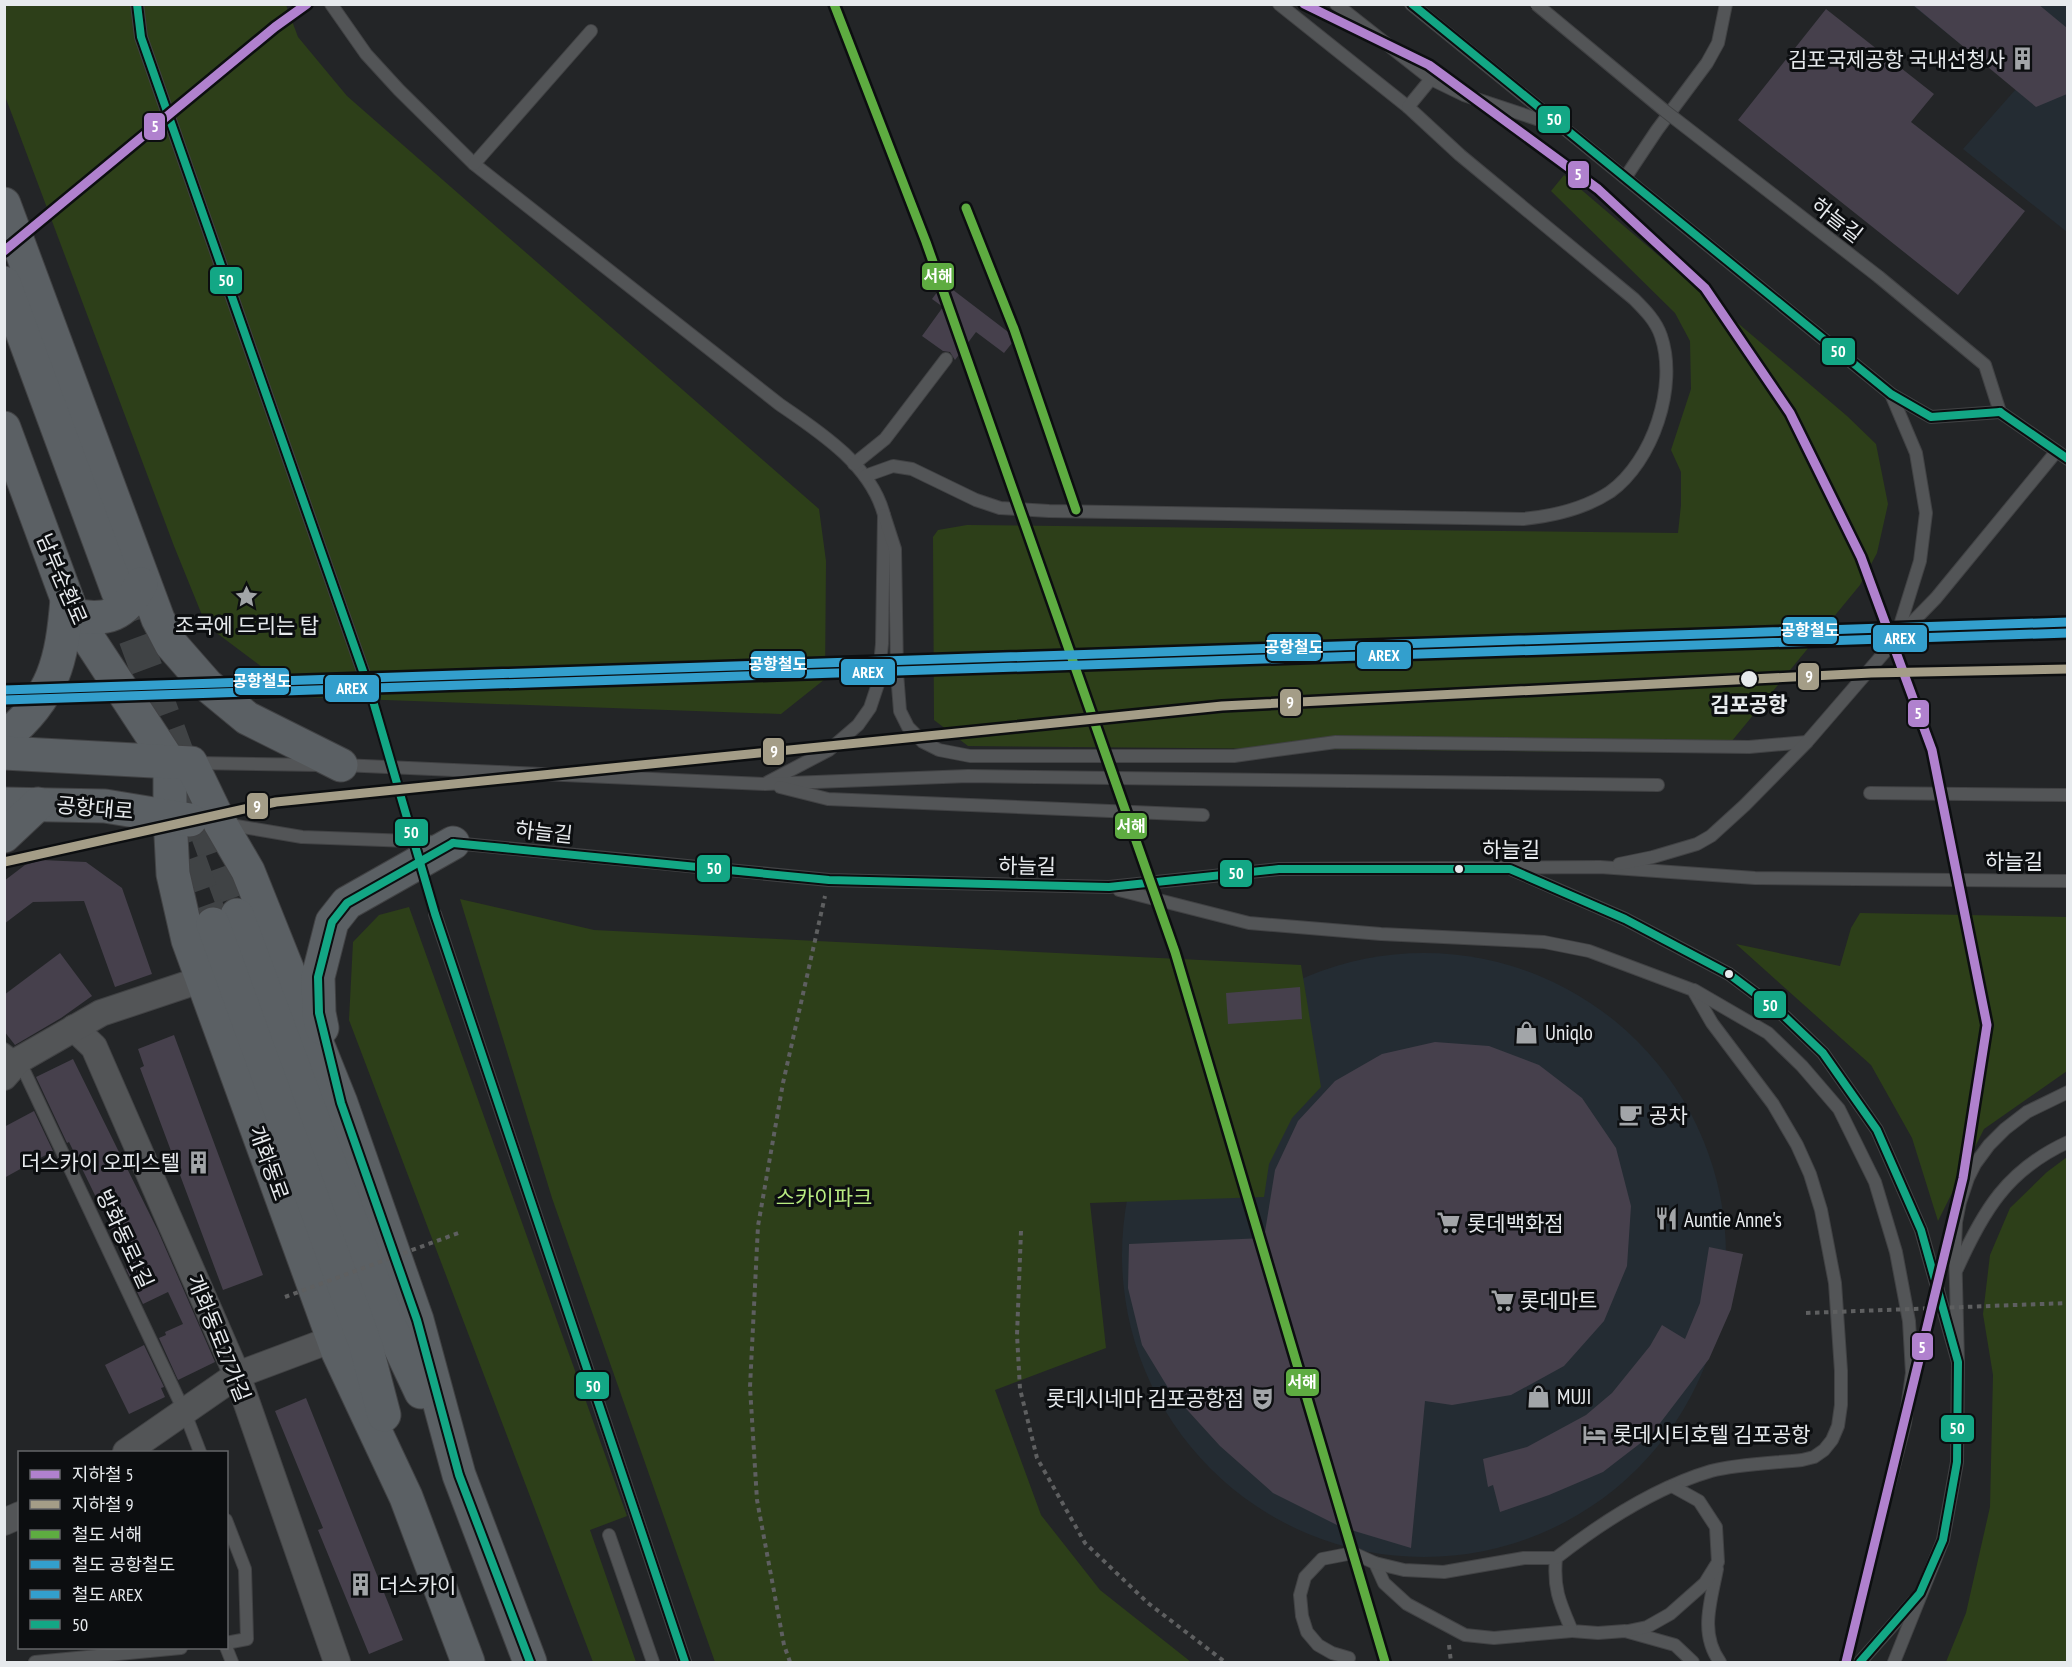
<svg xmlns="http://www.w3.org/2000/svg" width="2072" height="1667" font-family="'PT Sans Narrow','Noto Sans KR',sans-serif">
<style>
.built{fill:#242c33}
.green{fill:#2d3f19}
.building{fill:#46404c}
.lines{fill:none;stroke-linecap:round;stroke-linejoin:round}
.primary-tunnel{stroke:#404345;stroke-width:33;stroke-dasharray:33 16;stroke-linecap:butt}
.lane-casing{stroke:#414244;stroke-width:14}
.street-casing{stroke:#414244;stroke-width:28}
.primary-casing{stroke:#414244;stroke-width:35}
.path{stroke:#5e5f60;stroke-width:4;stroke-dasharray:4.5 4.5;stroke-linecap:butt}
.lane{stroke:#535557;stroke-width:12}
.street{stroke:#535557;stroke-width:26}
.primary{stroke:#5b6064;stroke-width:33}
.lane-bridge-casing{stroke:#414244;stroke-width:14;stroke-linecap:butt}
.path-bridge{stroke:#5e5f60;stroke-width:4;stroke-dasharray:4.5 4.5;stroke-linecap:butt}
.lane-bridge{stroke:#535557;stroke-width:12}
.bus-1-casing{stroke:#0c0e10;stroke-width:12}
.bus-1{stroke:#13a785;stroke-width:8}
.rail-1-casing{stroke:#0c0e10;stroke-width:14}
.rail-2-casing{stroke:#0c0e10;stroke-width:14}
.rail-3-casing{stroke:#0c0e10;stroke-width:14}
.rail-1{stroke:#5eac41;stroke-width:9}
.rail-2{stroke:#339fcd;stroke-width:9}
.rail-3{stroke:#339fcd;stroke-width:9}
.metro-1-casing{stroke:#0c0e10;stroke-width:14}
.metro-2-casing{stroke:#0c0e10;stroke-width:14}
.metro-1{stroke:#b081ce;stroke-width:9}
.metro-2{stroke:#a49d87;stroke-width:9}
.stop-dot{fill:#e7eaed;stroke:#0c0e10;stroke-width:2}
.labels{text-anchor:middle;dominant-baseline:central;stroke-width:6;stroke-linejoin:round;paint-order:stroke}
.poi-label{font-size:21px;fill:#e7eaed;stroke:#0c0e10;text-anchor:start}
.street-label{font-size:21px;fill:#e7eaed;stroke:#0c0e10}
.stop-label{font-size:21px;font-weight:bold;fill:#e7eaed;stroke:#0c0e10}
.park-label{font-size:21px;fill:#b8ec81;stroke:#0c0e10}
.line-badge{stroke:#0c0e10;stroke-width:2}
.badge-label{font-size:16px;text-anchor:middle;font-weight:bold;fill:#fff}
</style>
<rect width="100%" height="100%" fill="#232527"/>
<g class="built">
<polygon points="1912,5 2067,5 2067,232 1963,149 2016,89"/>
<circle cx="1424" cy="1255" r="302"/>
</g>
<g class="green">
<polygon points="5,5 286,5 298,37 347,96 819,509 826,561 825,679 781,714 302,697 206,625 174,546 5,96"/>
<polygon points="1564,175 1847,416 1876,444 1888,504 1877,553 1860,585 1722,753 968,746 934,720 933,537 938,530 967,525 1678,533 1681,505 1681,472 1671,450 1691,389 1690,341 1675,313 1551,191"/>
<polygon points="460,899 594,930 1301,965 1321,1087 1292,1118 1269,1164 1264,1197 1090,1203 1106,1348 995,1390 1041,1515 1100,1590 1191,1662 715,1662 552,1198"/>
<polygon points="409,907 627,1516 590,1530 636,1662 593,1662 349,1020 353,942 379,915"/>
<polygon points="1860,913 2067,917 2067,1071 1984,1129 1938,1221 1912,1138 1871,1065 1736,944 1840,966 1851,928"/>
<polygon points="2067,1157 2067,1661 1946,1662 1966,1613 1990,1507 1993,1375 1983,1314 1990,1255 2010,1208 2047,1172"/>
</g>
<g class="building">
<polygon points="1912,4 2038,4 2067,28 2067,94 2036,107"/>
<polygon points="1826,9 1934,94 1911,122 2025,211 1958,295 1738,120"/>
<polygon points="944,283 1016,338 1004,353 976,332 955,360 950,352 943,351 922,336 943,307 932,299"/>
<polygon points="42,860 86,862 122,888 152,974 115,987 84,901 33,902 4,924 4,881 25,865"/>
<polygon points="60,953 92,996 61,1018 15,1045 4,1031 4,995"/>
<polygon points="1300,987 1302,1019 1228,1024 1226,993"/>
<polygon points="174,1035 263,1275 223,1290 140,1068 144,1066 138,1049"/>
<polygon points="1435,1042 1489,1046 1539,1065 1582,1098 1616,1148 1631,1206 1627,1266 1604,1321 1564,1366 1511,1395 1452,1405 1425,1401 1411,1548 1341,1527 1273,1493 1220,1446 1170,1391 1142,1345 1128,1288 1129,1244 1264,1238 1275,1170 1298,1121 1335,1081 1382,1054"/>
<polygon points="73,1059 158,1231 215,1362 178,1380 159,1338 166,1335 165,1332 183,1324 168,1292 143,1304 126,1269 130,1267 69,1142 67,1143 36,1077"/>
<polygon points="34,1111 53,1151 4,1178 4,1127"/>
<polygon points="1709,1247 1743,1254 1731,1309 1709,1359 1651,1435 1603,1472 1549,1495 1500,1512 1493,1485 1488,1487 1483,1459 1527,1447 1586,1415 1612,1393 1650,1346 1662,1325 1685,1339 1700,1303"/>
<polygon points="144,1345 164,1387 161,1388 165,1397 129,1414 105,1365"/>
<polygon points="306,1398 403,1640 369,1654 318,1530 323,1528 275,1411"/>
</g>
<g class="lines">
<g class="primary-tunnel">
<polyline points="118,592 237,915"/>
<polyline points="173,813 213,924"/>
</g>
<defs>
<g id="lane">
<polyline points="137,4 141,37 371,694"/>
<path d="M331,4L366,54L399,90L474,164L779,404C820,432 871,465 884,515L882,644L878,684L870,708L858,725L829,750L768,782"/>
<polyline points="1279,4 1408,107"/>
<polyline points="1336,4 1431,79 1464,95 1555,125"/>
<polyline points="1411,4 1891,394 1931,417 2000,412"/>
<polyline points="474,164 591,31"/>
<polyline points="1625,178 1657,130 1707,63 1718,43 1726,4"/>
<polyline points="1879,277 1985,365 2000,412"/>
<polyline points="1891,394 1916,453 1926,513 1920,561 1897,635"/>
<polyline points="2000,412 2068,459"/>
<polyline points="854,464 885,439 946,359"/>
<path d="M865,476L893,466L912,469L976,500L1000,508L1049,511L1523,519C1553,516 1584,509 1610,492C1653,461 1678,386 1661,336C1656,321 1645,310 1634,299L1460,155L1408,107L1431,79"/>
<polyline points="884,515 895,549 897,673 900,711 908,727 923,742 939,750 970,756 1234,756 1336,742 1749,747 1807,742"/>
<polyline points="195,763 319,765"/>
<polyline points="342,765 765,784 968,776 1658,785"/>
<polyline points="780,787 828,799 1203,815"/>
<polyline points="1870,793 2068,795"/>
<polyline points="225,824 302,837 437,842"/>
<polyline points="454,843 829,880 1109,887 1279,869 1600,867 1755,878 2068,881"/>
<polyline points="1619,864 1653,857 1697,844 1711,836 1745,805 1807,742 1896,639 1936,598 2056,452"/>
<polyline points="1513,870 1625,919 1729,974 1781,1013 1823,1053 1877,1130 1921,1230 1958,1362"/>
<path d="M1119,890L1249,923L1381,934L1544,942L1589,951L1693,990L1712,1023L1773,1104L1797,1145L1810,1174L1821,1210L1835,1283L1841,1371V1405L1838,1426L1832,1440L1824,1450L1814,1457L1802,1460C1774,1463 1737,1464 1711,1471C1654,1488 1602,1522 1556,1558C1553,1589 1560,1603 1572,1631L1598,1633L1625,1631L1675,1645L1693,1662"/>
<polyline points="435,914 685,1662"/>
<polyline points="1694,990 1768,1033 1802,1066 1839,1109 1875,1182 1896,1252 1909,1321 1912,1373 1905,1423 1888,1489"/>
<polyline points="4,1049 19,1060 185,1413 200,1452"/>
<path d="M1957,1269C1983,1211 2007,1170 2068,1142"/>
<polyline points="226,1520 245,1569 247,1639 226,1643"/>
<polyline points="609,1535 653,1662"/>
<polyline points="1375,1563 1384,1583 1407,1604 1465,1635 1494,1638 1572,1631"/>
<path d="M1717,1569C1711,1601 1699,1633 1720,1662"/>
<polyline points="1628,1631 1647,1627 1670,1614 1705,1583 1718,1562 1716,1527 1699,1501 1672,1486"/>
<polyline points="226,1647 232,1662"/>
<polyline points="1349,1658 1332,1653 1318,1645 1307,1632 1302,1616 1300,1595 1305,1577 1322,1559 1353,1553 1375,1563 1404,1570 1444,1572 1524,1558 1556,1558"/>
<polyline points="35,1662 181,1648"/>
<polyline points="1860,1662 1914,1601"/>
<polyline points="1894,1662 1943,1540 1957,1462 1958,1362 1955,1245 1956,1222 1960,1202 1968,1178 1975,1164 1989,1145 2005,1129 2027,1112 2068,1092"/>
</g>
<g id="street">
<polyline points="74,1028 94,1047 237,1375 337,1662"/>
<polyline points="4,1077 19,1060 101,1013 203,979"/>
<polyline points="126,1452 237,1375 333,1339"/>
<polyline points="4,1522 20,1515"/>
</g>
<g id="primary">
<polyline points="4,204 158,619 171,644 207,685 247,718 341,765"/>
<polyline points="4,283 118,592"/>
<polyline points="4,428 73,615 170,763 170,817 173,874 188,940 338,1352 406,1497 468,1662"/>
<path d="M73,615C107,622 125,615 141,584"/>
<path d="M4,738C54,697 62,661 67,599"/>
<polyline points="4,753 191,763 220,823 248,871 341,1103 417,1320 459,1475 530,1662"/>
<polyline points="4,804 105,806 190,820"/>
<polyline points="4,836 38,804"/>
<polyline points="237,915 390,1326 421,1392"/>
<polyline points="213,924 366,1346 384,1415"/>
<polyline points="322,1028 319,1013 318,977 332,922 347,903 453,843"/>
</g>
</defs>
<use href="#lane" class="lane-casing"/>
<use href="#street" class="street-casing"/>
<use href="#primary" class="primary-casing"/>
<g class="path">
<polyline points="1021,1231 1017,1335 1020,1389 1037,1458 1085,1543 1148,1603 1225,1662"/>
<polyline points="1449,1645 1451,1662"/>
<polyline points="790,1662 784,1645 757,1500 750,1387 758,1226 783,1083 825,896"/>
</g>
<use href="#lane" class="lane"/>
<use href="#street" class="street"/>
<use href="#primary" class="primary"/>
<defs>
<polyline id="lane-bridge" points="1536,4 1665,111 1879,277"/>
</defs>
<use href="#lane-bridge" class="lane-bridge-casing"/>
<g class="path-bridge">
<polyline points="285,1297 461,1232"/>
<polyline points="1806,1313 2068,1303"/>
</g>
<use href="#lane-bridge" class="lane-bridge"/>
<defs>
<g id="bus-1">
<polyline points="137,4 141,37 371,694 435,914 685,1662"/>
<polyline points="1412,4 1891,394 1931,417 2000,412"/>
<polyline points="2000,412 2068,459"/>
<polyline points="453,843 829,880 1109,887 1279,869 1510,869 1625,919 1729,974 1781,1013 1823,1053 1877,1130 1921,1230 1958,1362 1957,1462 1943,1540 1920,1593 1860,1662"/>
<polyline points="453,843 347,903 332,922 318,977 319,1013 341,1103 417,1320 459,1475 530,1662"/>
</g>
</defs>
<use href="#bus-1" class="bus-1-casing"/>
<use href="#bus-1" class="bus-1"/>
<defs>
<g id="rail-1">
<polyline points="834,4 926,242 1175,952 1385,1662"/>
<polyline points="966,208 1014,329 1076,510"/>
</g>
<polyline id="rail-2" points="4,690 2068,622"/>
<polyline id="rail-3" points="4,700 2068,633"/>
</defs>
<use href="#rail-1" class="rail-1-casing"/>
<use href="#rail-2" class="rail-2-casing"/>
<use href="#rail-3" class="rail-3-casing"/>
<use href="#rail-1" class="rail-1"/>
<use href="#rail-2" class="rail-2"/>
<use href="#rail-3" class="rail-3"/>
<defs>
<g id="metro-1">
<polyline points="1304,4 1429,65 1598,189 1705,288 1790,413 1861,557 1932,750 1987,1025 1963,1178 1846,1662"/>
<polyline points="4,251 275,27 307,4"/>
</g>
<polyline id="metro-2" points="4,862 276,802 1222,706 1871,673 2068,669"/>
</defs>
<use href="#metro-1" class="metro-1-casing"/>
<use href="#metro-2" class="metro-2-casing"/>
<use href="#metro-1" class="metro-1"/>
<use href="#metro-2" class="metro-2"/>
</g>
<defs>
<symbol id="building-bare" viewBox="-9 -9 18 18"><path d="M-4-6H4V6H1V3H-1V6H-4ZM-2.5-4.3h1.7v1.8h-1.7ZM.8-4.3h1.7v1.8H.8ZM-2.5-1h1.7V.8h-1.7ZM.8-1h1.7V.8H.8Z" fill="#a2a5a8" stroke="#0c0e10" stroke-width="2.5" paint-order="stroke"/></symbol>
<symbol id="sight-bare" viewBox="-9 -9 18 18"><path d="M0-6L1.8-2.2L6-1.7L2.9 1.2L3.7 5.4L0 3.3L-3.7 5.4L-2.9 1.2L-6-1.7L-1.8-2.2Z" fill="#a2a5a8" stroke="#0c0e10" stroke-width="2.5" paint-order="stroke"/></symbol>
<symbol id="shop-bare" viewBox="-9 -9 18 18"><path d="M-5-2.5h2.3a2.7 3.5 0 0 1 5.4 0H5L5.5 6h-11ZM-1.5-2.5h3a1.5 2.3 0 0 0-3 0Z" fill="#a2a5a8" stroke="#0c0e10" stroke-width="2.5" paint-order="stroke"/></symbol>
<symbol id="cafe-bare" viewBox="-9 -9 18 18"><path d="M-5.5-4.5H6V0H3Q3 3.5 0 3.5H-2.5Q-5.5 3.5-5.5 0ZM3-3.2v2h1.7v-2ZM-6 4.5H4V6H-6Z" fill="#a2a5a8" stroke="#0c0e10" stroke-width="2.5" paint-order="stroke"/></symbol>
<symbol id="restaurant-bare" viewBox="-9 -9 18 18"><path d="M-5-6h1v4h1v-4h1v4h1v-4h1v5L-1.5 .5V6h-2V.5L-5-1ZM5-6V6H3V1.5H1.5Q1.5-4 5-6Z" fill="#a2a5a8" stroke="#0c0e10" stroke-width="2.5" paint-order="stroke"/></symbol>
<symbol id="supermarket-bare" viewBox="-9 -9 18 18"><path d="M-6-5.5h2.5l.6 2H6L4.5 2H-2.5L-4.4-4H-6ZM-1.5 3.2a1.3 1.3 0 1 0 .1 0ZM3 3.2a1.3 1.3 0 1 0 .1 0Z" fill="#a2a5a8" stroke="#0c0e10" stroke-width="2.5" paint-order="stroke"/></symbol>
<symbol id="theatre-bare" viewBox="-9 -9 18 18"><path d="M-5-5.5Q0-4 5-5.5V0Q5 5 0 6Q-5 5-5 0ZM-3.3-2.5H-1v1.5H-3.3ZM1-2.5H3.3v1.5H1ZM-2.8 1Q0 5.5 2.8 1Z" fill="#a2a5a8" stroke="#0c0e10" stroke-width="2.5" paint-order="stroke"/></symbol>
<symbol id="hotel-bare" viewBox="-9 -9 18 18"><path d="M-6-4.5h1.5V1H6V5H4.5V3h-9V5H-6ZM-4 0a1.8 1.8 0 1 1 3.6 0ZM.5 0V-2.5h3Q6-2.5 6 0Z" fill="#a2a5a8" stroke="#0c0e10" stroke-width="2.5" paint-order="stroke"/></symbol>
</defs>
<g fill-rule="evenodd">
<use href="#building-bare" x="2006" y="42" width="33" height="33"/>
<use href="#sight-bare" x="230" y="580" width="33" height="33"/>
<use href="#shop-bare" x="1510" y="1016" width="33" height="33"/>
<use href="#cafe-bare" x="1614" y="1098" width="33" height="33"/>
<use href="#building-bare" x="182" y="1146" width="33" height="33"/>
<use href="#restaurant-bare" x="1650" y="1202" width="33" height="33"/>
<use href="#supermarket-bare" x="1432" y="1206" width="33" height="33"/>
<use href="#supermarket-bare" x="1486" y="1284" width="33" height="33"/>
<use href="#shop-bare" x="1522" y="1380" width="33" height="33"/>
<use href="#theatre-bare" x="1246" y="1382" width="33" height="33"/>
<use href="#hotel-bare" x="1578" y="1418" width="33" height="33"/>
<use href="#building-bare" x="344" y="1568" width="33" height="33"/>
</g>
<g class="stop-dot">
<circle cx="1749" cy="679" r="9"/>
<circle cx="1459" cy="869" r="5"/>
<circle cx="1729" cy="974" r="5"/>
</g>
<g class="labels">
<g class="poi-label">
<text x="2005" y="59" text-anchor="end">김포국제공항 국내선청사</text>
<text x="247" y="625" text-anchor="middle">조국에 드리는 탑</text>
<text x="1545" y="1032">Uniqlo</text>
<text x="1649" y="1115">공차</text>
<text x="180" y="1162" text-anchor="end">더스카이 오피스텔</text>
<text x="1684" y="1219">Auntie Anne's</text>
<text x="1467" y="1223">롯데백화점</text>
<text x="1520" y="1300">롯데마트</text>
<text x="1557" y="1396">MUJI</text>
<text x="1244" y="1398" text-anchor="end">롯데시네마 김포공항점</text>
<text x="1613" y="1434">롯데시티호텔 김포공항</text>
<text x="379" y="1585">더스카이</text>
</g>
<g class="street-label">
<text transform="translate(1837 220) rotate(38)">하늘길</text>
<text transform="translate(62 579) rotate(67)">남부순환로</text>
<text transform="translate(95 808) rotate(5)">공항대로</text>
<text transform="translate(544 832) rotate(6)">하늘길</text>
<text x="1511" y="849">하늘길</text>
<text x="2014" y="861">하늘길</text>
<text transform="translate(1027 866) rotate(1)">하늘길</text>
<text transform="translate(269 1163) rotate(70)">개화동로</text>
<text transform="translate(125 1239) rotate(65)">방화동로1길</text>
<text transform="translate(219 1338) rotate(68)">개화동로27가길</text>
</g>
<g class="stop-label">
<text x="1749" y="704">김포공항</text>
</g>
<g class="park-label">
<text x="824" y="1197">스카이파크</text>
</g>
</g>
<g class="line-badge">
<rect x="1537" y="105" width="34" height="29" rx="6" fill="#13a785"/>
<rect x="143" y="112" width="23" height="29" rx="6" fill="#b081ce"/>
<rect x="1567" y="160" width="23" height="29" rx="6" fill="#b081ce"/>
<rect x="921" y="262" width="34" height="29" rx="6" fill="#5eac41"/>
<rect x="209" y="266" width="34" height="29" rx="6" fill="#13a785"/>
<rect x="1821" y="337" width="35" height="29" rx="6" fill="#13a785"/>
<rect x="1782" y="616" width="56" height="29" rx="6" fill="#339fcd"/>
<rect x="1872" y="624" width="56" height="29" rx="6" fill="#339fcd"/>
<rect x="1266" y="633" width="56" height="29" rx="6" fill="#339fcd"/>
<rect x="1356" y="641" width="56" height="29" rx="6" fill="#339fcd"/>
<rect x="750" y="650" width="56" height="29" rx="6" fill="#339fcd"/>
<rect x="840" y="658" width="56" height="28" rx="6" fill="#339fcd"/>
<rect x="1797" y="662" width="23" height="29" rx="6" fill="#a49d87"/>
<rect x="234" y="667" width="56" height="29" rx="6" fill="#339fcd"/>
<rect x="324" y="674" width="56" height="29" rx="6" fill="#339fcd"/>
<rect x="1279" y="688" width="23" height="29" rx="6" fill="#a49d87"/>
<rect x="1907" y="699" width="23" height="29" rx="6" fill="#b081ce"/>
<rect x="762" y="737" width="23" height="29" rx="6" fill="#a49d87"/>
<rect x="246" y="792" width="23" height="28" rx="6" fill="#a49d87"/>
<rect x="1114" y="812" width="34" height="28" rx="6" fill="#5eac41"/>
<rect x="394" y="818" width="35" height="29" rx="6" fill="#13a785"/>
<rect x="696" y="854" width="35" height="29" rx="6" fill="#13a785"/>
<rect x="1219" y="859" width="34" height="29" rx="6" fill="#13a785"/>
<rect x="1753" y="990" width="34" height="29" rx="6" fill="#13a785"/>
<rect x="1911" y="1332" width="23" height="29" rx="6" fill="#b081ce"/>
<rect x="1285" y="1368" width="35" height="29" rx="6" fill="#5eac41"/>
<rect x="575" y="1371" width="35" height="29" rx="6" fill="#13a785"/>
<rect x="1940" y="1414" width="35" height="29" rx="6" fill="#13a785"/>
</g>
<g class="badge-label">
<text x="1554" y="125">50</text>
<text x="155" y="132">5</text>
<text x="1578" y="180">5</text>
<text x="938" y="282">서해</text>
<text x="226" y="286">50</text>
<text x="1838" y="357">50</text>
<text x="1810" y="636">공항철도</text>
<text x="1900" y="644">AREX</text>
<text x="1294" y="653">공항철도</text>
<text x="1384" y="661">AREX</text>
<text x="778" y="670">공항철도</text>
<text x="868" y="678">AREX</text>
<text x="1809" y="682">9</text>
<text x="262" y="687">공항철도</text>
<text x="352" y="694">AREX</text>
<text x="1290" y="708">9</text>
<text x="1918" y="719">5</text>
<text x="774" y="757">9</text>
<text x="257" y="812">9</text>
<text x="1131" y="832">서해</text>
<text x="411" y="838">50</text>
<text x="714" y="874">50</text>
<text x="1236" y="879">50</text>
<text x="1770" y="1011">50</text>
<text x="1922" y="1353">5</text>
<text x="1302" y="1388">서해</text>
<text x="593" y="1392">50</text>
<text x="1957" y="1434">50</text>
</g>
<rect width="2072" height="1667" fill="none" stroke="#e7eaed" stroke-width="12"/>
<rect x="18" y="1451" width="210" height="198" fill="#0c0e10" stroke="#646668" stroke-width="1.5"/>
<rect x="30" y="1470" width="30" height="9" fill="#b081ce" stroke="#646668" stroke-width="1.5"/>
<text x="72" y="1481" font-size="18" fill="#e7eaed">지하철 5</text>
<rect x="30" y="1500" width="30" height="9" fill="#a49d87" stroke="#646668" stroke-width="1.5"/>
<text x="72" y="1511" font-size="18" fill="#e7eaed">지하철 9</text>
<rect x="30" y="1530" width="30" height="9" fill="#5eac41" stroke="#646668" stroke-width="1.5"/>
<text x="72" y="1541" font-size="18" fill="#e7eaed">철도 서해</text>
<rect x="30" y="1560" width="30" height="9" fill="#339fcd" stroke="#646668" stroke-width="1.5"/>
<text x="72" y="1571" font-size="18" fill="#e7eaed">철도 공항철도</text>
<rect x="30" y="1590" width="30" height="9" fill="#339fcd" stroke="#646668" stroke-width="1.5"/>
<text x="72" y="1601" font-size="18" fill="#e7eaed">철도 AREX</text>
<rect x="30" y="1620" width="30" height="9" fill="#13a785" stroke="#646668" stroke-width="1.5"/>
<text x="72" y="1631" font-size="18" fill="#e7eaed">50</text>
</svg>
